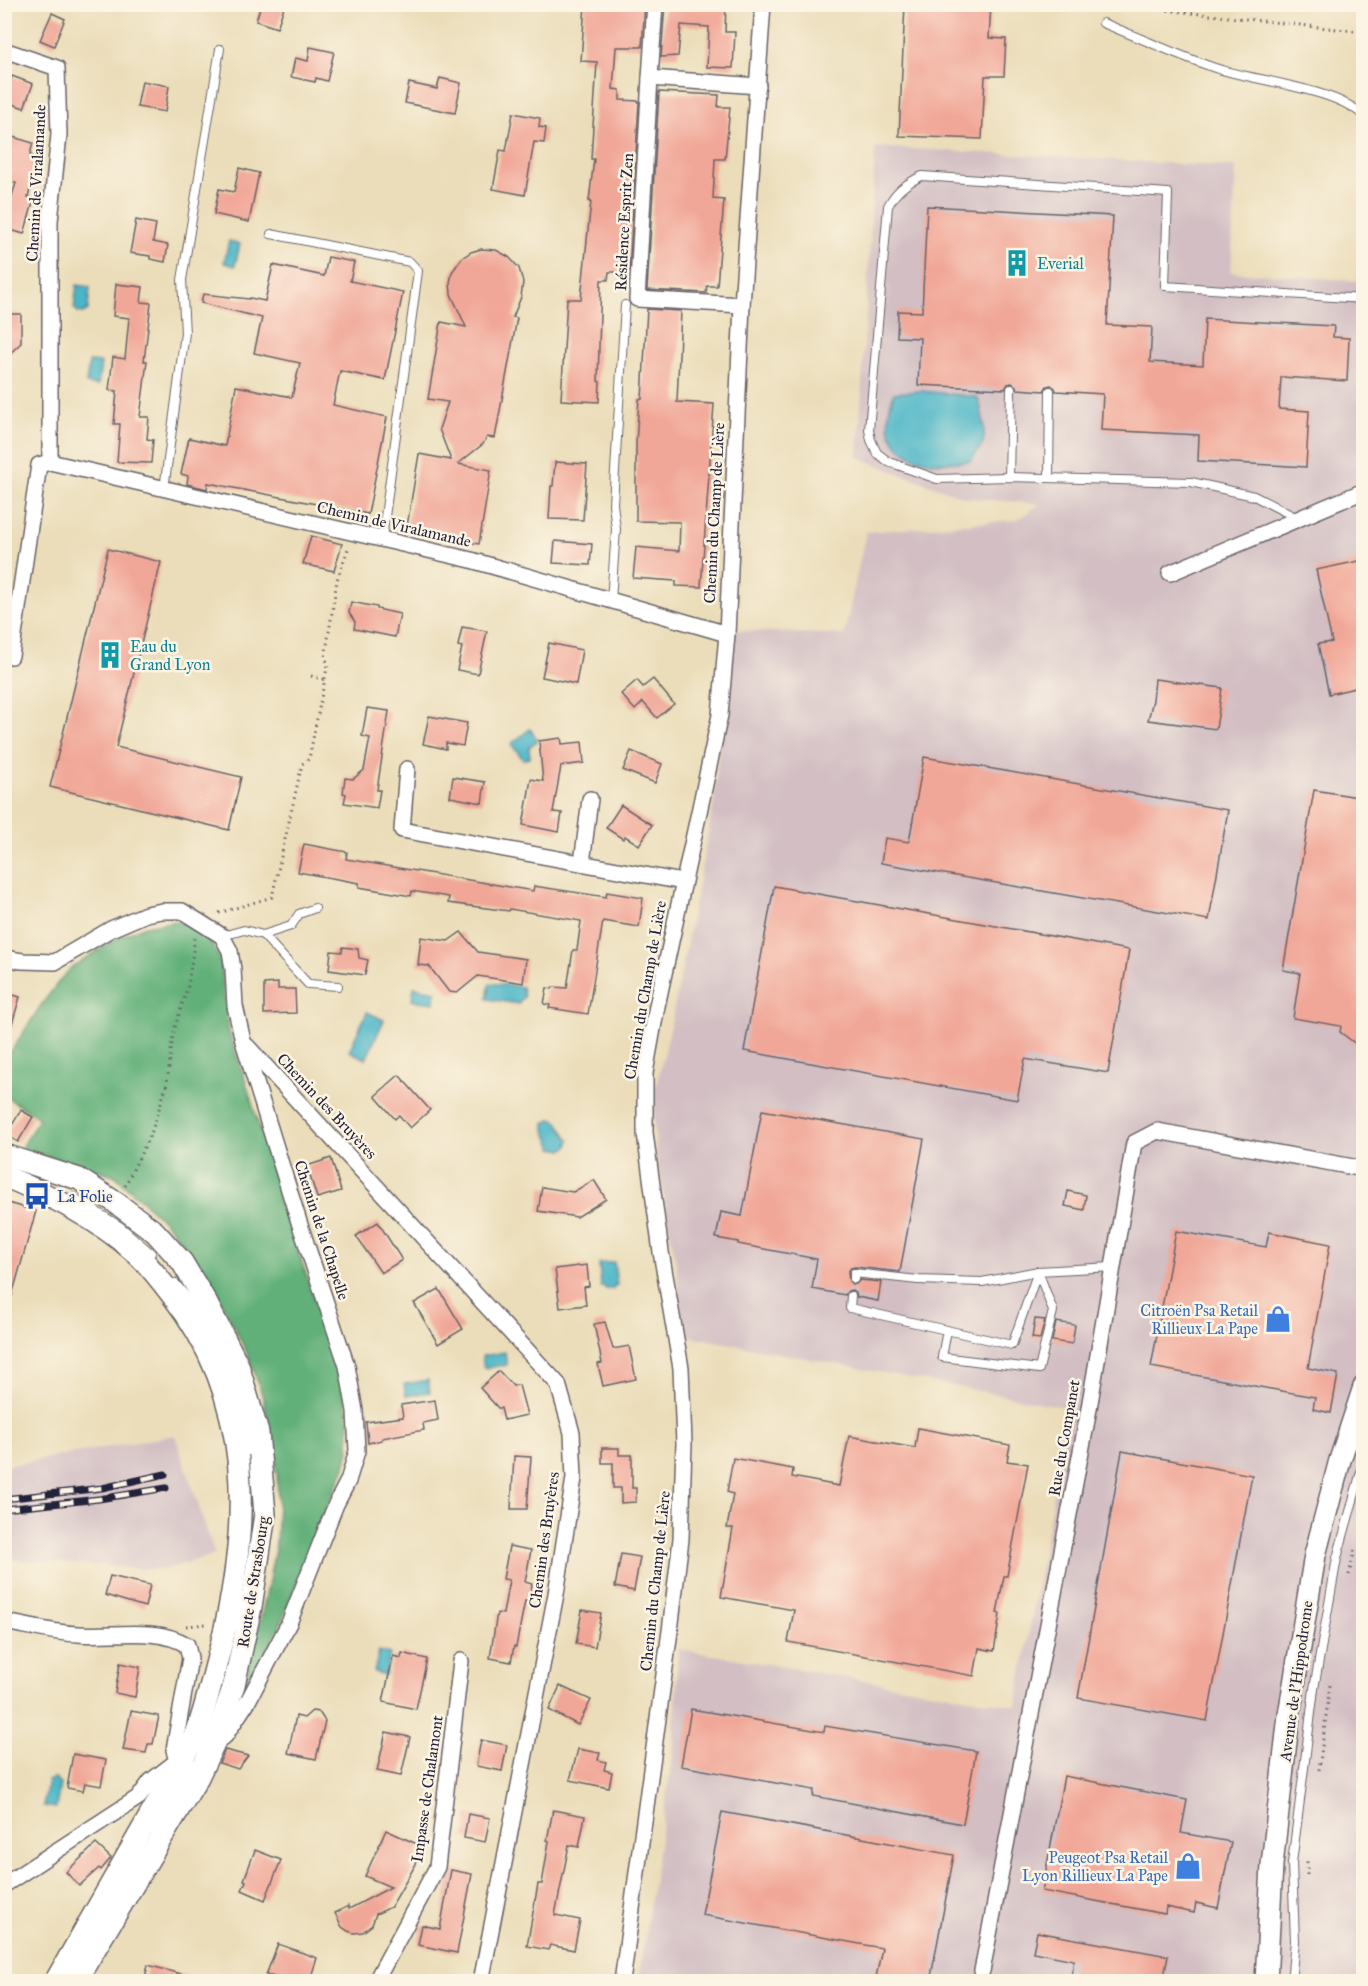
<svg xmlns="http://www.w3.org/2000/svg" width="1368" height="1986" font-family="'IM FELL Great Primer',serif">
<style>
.industrial{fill:#d2bec3}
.forest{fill:#62b079;stroke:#42695a;stroke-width:1.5}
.water{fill:#4bb6c8;stroke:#366c82;stroke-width:1.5}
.building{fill:#f1a798}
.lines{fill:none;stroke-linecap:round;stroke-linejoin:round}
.lane-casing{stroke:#686367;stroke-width:10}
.street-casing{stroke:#686367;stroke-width:18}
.secondary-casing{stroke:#686367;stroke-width:24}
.path{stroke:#686367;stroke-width:3;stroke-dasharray:1.5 4.5;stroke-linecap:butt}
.lane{stroke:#fff;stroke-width:8}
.street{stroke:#fff;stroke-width:15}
.secondary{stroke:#fff;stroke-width:21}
.rail-casing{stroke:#22223b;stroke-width:7}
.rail{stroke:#fcf5e5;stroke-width:4.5;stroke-dasharray:14;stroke-linecap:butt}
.labels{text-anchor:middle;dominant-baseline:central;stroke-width:5;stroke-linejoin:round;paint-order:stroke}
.street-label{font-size:16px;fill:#22223b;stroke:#fcf5e5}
.culture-label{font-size:16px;fill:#0d838f;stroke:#fcf5e5;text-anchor:start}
.transit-label{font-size:16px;fill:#164399;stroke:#fcf5e5;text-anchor:start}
.shop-label{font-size:16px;fill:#366cbe;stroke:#fcf5e5;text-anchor:end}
</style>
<rect width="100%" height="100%" fill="#fcf5e5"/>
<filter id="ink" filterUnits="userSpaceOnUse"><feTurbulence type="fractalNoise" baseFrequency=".0167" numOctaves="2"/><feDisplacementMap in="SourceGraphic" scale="12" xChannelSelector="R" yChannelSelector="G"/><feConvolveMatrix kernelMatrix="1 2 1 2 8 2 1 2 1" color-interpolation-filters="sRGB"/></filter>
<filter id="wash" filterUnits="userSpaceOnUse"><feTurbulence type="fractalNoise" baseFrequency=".008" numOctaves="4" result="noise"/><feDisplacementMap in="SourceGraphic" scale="24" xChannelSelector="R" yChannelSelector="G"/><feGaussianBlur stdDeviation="1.35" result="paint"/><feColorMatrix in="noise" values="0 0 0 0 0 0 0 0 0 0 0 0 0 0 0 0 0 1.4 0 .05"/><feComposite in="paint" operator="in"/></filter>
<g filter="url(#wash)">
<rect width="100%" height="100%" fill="#ebddb9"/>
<g class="industrial">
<polygon points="875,147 1236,167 1231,272 1363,281 1364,1336 1357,1351 1364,1355 1363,1981 638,1982 673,1754 678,1649 1016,1706 1069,1408 683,1335 676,1264 656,1152 653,1098 669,1034 714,802 730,630 844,635 866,532 1017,520 1040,504 966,498 892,471 858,457"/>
<polygon points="175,1435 215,1555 162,1570 5,1559 5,1466"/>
</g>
<polygon class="forest" points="177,921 186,924 203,936 212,945 220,959 229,1032 244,1076 284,1209 343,1385 349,1420 349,1451 344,1470 331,1497 278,1630 238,1704 260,1623 269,1581 276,1543 278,1502 277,1474 273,1443 262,1394 248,1355 223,1305 193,1256 167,1224 114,1175 21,1149 39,1118 5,1096 4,1062 42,1004 60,980 72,967 116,939 145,926"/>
<g class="water">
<polygon points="229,241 240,244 235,266 224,263"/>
<polygon points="77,285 90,287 88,310 83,313 78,312 74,308"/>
<polygon points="89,362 101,363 98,386 86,384"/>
<path d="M921,391L977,397C981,405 982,412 983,421C986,443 984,444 970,461C958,462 944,464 932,462C893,456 880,430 894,393Z"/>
<polygon points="530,729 538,740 529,747 530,758 523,759 511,744"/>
<polygon points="490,983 522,987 524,997 520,1001 519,1004 487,999"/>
<polygon points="414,987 436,991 434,1003 412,1000"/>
<polygon points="367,1012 384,1020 366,1059 349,1051"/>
<polygon points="552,1119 558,1122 570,1140 568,1146 563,1150 553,1148 545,1130 545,1123"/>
<polygon points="614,1262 617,1285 614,1286 613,1289 606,1289 604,1287 601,1287 599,1264"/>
<polygon points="505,1352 507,1365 484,1368 482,1356"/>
<polygon points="428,1380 430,1392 406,1396 404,1384"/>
<polygon points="379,1651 390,1654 385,1675 374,1672"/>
<polygon points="55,1778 58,1783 60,1784 56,1808 43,1806 48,1781"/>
</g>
<g id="blocks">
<g class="building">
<polygon points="261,4 285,4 277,28 256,21"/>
<polygon points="585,4 645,4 642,47 616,47 613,89 620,90 620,100 639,101 629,272 609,272 608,280 601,280 598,381 600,382 599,402 561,400 567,299 581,299 591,201 589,201 594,159 591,159 597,62 581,61"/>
<polygon points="665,4 726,4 725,32 735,32 733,68 707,67 709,27 681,25 678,56 661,57"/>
<polygon points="905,4 991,4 989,38 1006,39 1004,76 985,76 982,139 899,136"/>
<polygon points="52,13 65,19 54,46 40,40"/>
<polygon points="310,47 334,52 327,81 316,78 315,82 291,77 295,58 308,61"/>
<polygon points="12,76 33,84 24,108 4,101"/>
<polygon points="440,78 461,83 455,113 405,103 409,83 437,89"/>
<polygon points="142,81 169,86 165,112 137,107"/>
<polygon points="659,92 719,95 718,107 730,107 725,159 715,159 713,199 724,200 717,286 707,286 706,293 647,290"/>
<polygon points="513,113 540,118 539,127 546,128 544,143 534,142 525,195 493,189 500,150 506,151"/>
<polygon points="13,137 33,143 30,155 39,158 28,197 34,199 24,234 4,228 4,221 16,183 4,181 4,168"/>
<polygon points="239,168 259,173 249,222 214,214 219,189 234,192"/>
<polygon points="927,206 1113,216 1107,325 1152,327 1150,362 1203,365 1205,319 1334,326 1333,337 1349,338 1347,381 1281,377 1279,409 1309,411 1306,467 1198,461 1199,435 1101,430 1103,394 1056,391 1055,388 1051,385 1047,386 1044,391 1017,389 1016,386 1012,383 1008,384 1005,389 918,385 920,338 897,337 898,311 922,312"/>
<polygon points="136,220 156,224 153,242 168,245 165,262 150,259 150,256 130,253"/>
<polygon points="481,249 496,250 509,257 519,268 523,282 521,297 513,317 517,318 495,438 487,437 483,444 458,464 491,470 479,544 406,532 419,454 451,460 439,429 448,402 428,399 441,322 466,327 451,294 450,283 452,272 462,258 471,252"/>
<polygon points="328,257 354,262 350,281 403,292 385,380 340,371 333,405 387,417 368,514 208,483 207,489 187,484 188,476 181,474 189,438 225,446 236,386 292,397 300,363 254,353 262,318 201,303 203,294 249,299 250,298 265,301 273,265 324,276"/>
<polygon points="116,284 143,287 141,302 151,303 144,361 147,361 140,417 149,417 147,439 153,440 151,463 117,462 120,424 114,424 117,391 109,390 113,357 125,359 129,318 113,316"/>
<polygon points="647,309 681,311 677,402 714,404 701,587 676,586 676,581 633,578 636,547 679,551 680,522 636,521 636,443 639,399 642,399"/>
<polygon points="4,314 21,314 21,343 4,359"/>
<polygon points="555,462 587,464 583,520 549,519 551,486 553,486"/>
<polygon points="311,536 342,544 334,571 303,564"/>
<polygon points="555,541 592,544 590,565 553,563"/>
<polygon points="108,549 161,562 116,747 241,777 229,830 50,787"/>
<polygon points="1364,560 1364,686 1329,694 1318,644 1332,642 1316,570"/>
<polygon points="351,602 377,607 377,609 400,614 395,637 354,629 355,622 349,613"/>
<polygon points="462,627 487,631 478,674 457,670 462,647 458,646"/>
<polygon points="549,643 582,650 576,684 542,677"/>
<polygon points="653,679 674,704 657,718 643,702 635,710 621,694 637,680 643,687"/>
<polygon points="1155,679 1222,688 1216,729 1148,720 1153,700"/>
<polygon points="367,708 389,711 377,790 380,790 377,808 344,803 346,794 343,793 345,778 353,779 364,770 370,738 362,736"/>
<polygon points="429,716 467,723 463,746 446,743 446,749 423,744"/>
<polygon points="561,738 562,744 582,742 584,763 561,766 553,812 562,813 559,832 523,825 531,779 543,781 539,741"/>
<polygon points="631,751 662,764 655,783 623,770"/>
<polygon points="924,757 1228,810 1209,920 881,863 885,838 909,842"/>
<polygon points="453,777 485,782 482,803 450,797"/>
<polygon points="1314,790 1364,798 1364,1050 1340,1032 1341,1026 1293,1018 1300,973 1283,970"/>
<polygon points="621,805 652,825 639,845 625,836 623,839 606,828"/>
<polygon points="304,844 347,852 346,859 533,891 534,886 606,897 607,892 643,898 639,927 603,921 588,1014 549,1008 550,1005 544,1004 547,988 552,989 553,987 567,988 573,950 577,950 581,921 510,909 509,911 448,903 449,897 412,891 411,896 359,887 359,883 298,872"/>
<polygon points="774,886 1129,950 1108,1073 1025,1059 1017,1100 744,1051"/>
<polygon points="461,932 478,952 526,959 523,983 478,976 457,993 449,992 429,966 418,965 421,937 448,941"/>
<polygon points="343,947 358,949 359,958 368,960 365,975 329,970 331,951 342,952"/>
<polygon points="278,983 278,989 295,989 296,1013 264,1014 264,984"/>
<polygon points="4,992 20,997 8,1037 4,1037"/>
<polygon points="399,1075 430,1110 410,1128 399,1115 395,1119 375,1096"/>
<polygon points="21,1110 33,1117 18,1142 6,1135"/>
<polygon points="762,1110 924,1139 900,1272 855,1267 851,1268 848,1272 849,1281 852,1284 856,1284 860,1280 881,1282 878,1301 857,1297 856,1293 852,1290 848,1291 845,1295 812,1289 817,1259 738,1244 738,1242 716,1238 721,1212 742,1216"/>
<polygon points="331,1158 341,1191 317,1198 307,1166"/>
<polygon points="594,1180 606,1199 577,1217 538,1211 542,1187 573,1192"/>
<polygon points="1068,1191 1086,1195 1084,1210 1065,1206"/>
<polygon points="8,1203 36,1211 9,1306 4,1306 4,1217"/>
<polygon points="378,1222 402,1260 381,1273 356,1236"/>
<polygon points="1176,1231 1266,1247 1269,1232 1330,1244 1308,1368 1338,1374 1331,1413 1313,1409 1315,1397 1151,1367"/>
<polygon points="587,1265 589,1286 584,1287 586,1305 560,1308 555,1269"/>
<polygon points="439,1289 463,1329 438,1344 414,1303"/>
<polygon points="1035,1319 1045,1320 1040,1339 1032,1338"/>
<polygon points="605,1322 613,1349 629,1346 636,1379 603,1386 598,1364 602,1363 594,1324"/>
<polygon points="1056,1322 1075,1325 1072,1344 1052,1341"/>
<polygon points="499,1371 513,1386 519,1385 527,1415 504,1420 501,1408 498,1408 480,1388"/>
<polygon points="435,1400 438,1420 423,1423 424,1430 382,1438 382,1440 368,1443 366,1422 403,1417 401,1405"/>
<polygon points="918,1428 1010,1445 1007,1461 1028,1464 1007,1576 1004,1576 997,1613 1000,1614 994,1651 979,1648 974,1676 788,1642 794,1610 721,1597 733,1528 727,1528 733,1494 727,1492 733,1458 793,1469 792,1477 839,1486 849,1436 915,1448"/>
<polygon points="602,1448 619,1448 619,1455 632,1455 632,1488 636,1488 636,1502 621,1503 621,1488 613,1488 613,1463 602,1463"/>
<polygon points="1122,1451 1252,1475 1207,1721 1078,1698"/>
<polygon points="514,1456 531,1457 527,1509 511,1509"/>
<polygon points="509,1546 531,1550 525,1582 532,1584 529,1602 525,1601 516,1647 514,1646 511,1662 490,1658 497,1613 503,1614 509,1580 503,1579"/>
<polygon points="621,1554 640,1557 634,1591 615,1587"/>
<polygon points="110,1576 150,1585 145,1607 105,1595"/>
<polygon points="582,1610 601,1613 595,1647 576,1644"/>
<polygon points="402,1653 427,1659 416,1709 383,1702 393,1656 401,1658"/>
<polygon points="120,1663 140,1667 135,1697 115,1693"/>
<polygon points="560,1686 591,1700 578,1725 549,1710"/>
<polygon points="691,1709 824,1732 825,1726 976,1751 963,1824 813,1796 814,1790 681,1766"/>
<polygon points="131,1711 159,1716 153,1744 148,1744 146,1753 123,1750"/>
<polygon points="312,1711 319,1712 325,1721 316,1759 288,1753 296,1716 304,1718"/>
<polygon points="386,1732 410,1737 401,1776 377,1771"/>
<polygon points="481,1740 507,1745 502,1771 476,1766"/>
<polygon points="578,1749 600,1753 598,1760 606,1762 604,1770 612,1772 609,1788 570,1780"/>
<polygon points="225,1750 248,1756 238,1769 219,1763"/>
<polygon points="73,1754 106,1760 101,1786 85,1783 83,1791 67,1788"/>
<polygon points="1064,1776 1187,1800 1181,1833 1231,1842 1218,1908 1196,1903 1194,1913 1166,1907 1165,1914 1042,1891"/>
<polygon points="553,1810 585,1816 579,1847 569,1845 555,1915 580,1920 574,1950 550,1945 548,1950 527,1946 538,1884 542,1884 549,1841 547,1840"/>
<polygon points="722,1812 954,1855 930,1982 875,1982 882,1948 702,1915"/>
<polygon points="468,1814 490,1818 485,1842 464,1838"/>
<polygon points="386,1830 419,1845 416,1864 391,1907 376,1914 372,1925 363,1932 354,1933 348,1931 342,1927 335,1913 348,1906 349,1909 391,1887 365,1876"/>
<polygon points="96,1844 111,1858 101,1870 99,1868 79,1886 66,1872"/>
<polygon points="255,1850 281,1860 265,1900 242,1890 246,1881 244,1880"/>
<polygon points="451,1870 472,1874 457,1953 418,1945 422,1925 440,1929"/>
<polygon points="1037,1932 1168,1956 1163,1982 1070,1982 1074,1960 1033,1952"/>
<polygon points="278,1944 317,1958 310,1980 289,1980 266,1975"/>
<polygon points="148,1965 191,1977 190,1982 144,1982"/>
</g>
</g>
</g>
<g filter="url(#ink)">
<use href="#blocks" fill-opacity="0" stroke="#686367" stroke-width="1.5"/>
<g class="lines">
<defs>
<g id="lane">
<path d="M1103,23C1140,38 1177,55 1215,68C1255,81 1335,88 1364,116"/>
<polyline points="271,234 410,262 418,271 382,539"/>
<polyline points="1009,477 1011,389"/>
<polyline points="1049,478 1050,391"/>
<polyline points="164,489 185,333 182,280 220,49"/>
<path d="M1297,518L1254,496L1191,482L1009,477L937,479L889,462L877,453L871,440L869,430L888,206C896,191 905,184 922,176L1168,193L1165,286L1364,299"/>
<polyline points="611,601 616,529 613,504 625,305"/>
<polyline points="263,935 308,984 338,986"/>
<polyline points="222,936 244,930 263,935 291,926 299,914 315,908"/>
<polyline points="73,1197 121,1227 151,1253"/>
<polyline points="854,1279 854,1273 918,1280 982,1282 1038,1271 1113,1267"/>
<polyline points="175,1283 196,1308 228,1368 248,1442 249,1451"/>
<polyline points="851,1296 850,1308 1012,1345 1038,1271"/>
<polyline points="947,1330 942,1357 1039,1369 1053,1311 1038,1271"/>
<polyline points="236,1626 243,1597"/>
<polyline points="154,1830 193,1763"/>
<polyline points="1291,1982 1295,1941 1292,1863 1314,1689 1337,1558 1364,1461"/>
</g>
<g id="street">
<polyline points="655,4 650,78 758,86"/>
<polyline points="4,50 57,68 59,135 50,221 50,462"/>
<polyline points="650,78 637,299 742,305"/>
<polyline points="1170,573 1364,491"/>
<polyline points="11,656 39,465 50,462 471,560 727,634"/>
<polyline points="407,769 402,830 683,882"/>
<polyline points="582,863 590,799"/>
<polyline points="4,958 22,961 55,962 111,929 146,914 162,911 182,911 222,936 230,951 233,969 235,1006 243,1041 299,1222 347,1366 355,1411 357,1451 348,1481 336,1504 289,1623 248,1701 225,1736 215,1741"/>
<polyline points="247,1046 558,1384 572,1433 574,1478 556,1594 481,1982"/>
<path d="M4,1622C29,1626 54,1633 78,1634C113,1637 156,1626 187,1645L190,1658L174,1750L177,1761L181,1763"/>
<polyline points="4,1885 139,1797 151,1781 177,1761"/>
<polyline points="982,1971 1087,1420 1134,1143 1157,1131 1364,1169"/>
<polyline points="378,1982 379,1975 437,1867 461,1661"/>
<polyline points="622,1982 670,1631 681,1539 684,1443 681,1368 661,1252 645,1133 645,1073 657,1006 720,715 727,634 742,305 763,4"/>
</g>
<g id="secondary">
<polyline points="4,1155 79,1179 115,1202 155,1232 182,1262 206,1302 238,1365 258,1433 265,1514 251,1607 234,1685 215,1741 198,1777 75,1982"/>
<path d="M4,1176C52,1196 98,1219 137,1254C150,1266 161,1281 172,1295C254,1400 251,1522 221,1645C213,1676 206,1707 195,1737L55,1982"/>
<polyline points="1266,1982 1272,1865 1289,1715 1315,1555 1340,1460 1364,1387"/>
</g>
</defs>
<use href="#lane" class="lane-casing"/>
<use href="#street" class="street-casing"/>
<use href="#secondary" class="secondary-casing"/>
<g class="path">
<polyline points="1151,4 1164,10 1364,32"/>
<polyline points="311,676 325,680"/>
<polyline points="219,913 272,897 302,764 309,759 328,663 325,658 337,580 348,549"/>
<polyline points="125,1186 152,1131 167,1084 173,1034 188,986 195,937"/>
<polyline points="1349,1575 1355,1549"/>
<polyline points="186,1626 206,1624"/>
<polyline points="1319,1770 1330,1685"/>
<polyline points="1307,1875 1307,1857"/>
</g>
<use href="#lane" class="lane"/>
<use href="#street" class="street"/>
<use href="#secondary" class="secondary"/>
<defs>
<g id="rail">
<polyline points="4,1499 102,1488 165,1474"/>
<polyline points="4,1509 99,1499 166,1488"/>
</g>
</defs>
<use href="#rail" class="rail-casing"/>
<use href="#rail" class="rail"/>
</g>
</g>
<defs>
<symbol id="building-bare" viewBox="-9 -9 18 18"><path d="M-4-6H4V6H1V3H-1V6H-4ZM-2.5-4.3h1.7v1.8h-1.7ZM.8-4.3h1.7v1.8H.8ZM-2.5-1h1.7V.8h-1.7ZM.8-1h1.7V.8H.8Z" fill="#0f9aa8" stroke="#fcf5e5" stroke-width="2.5" paint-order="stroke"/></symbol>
<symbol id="bus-bare" viewBox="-9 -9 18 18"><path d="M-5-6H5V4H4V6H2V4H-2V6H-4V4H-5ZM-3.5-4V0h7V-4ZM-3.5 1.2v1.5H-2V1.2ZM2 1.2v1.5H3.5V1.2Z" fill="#1a4fb4" stroke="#fcf5e5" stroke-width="2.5" paint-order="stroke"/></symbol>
<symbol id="shop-bare" viewBox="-9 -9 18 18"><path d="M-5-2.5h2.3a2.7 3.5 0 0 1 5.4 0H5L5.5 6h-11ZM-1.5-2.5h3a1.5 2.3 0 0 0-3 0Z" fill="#3f7fe0" stroke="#fcf5e5" stroke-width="2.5" paint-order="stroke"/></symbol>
</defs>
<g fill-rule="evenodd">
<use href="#building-bare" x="998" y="244" width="38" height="38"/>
<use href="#building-bare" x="91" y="636" width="38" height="38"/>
<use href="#bus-bare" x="18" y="1177" width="38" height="38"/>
<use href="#shop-bare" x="1259" y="1300" width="38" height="38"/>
<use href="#shop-bare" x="1169" y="1847" width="38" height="38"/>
</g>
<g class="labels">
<g class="street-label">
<text transform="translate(36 183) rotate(-87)">Chemin de Viralamande</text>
<text transform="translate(624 222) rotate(-87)">Résidence Esprit Zen</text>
<text transform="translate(714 513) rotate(-87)">Chemin du Champ de Lière</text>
<text transform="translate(394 524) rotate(13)">Chemin de Viralamande</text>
<text transform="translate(645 990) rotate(-80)">Chemin du Champ de Lière</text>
<text transform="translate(327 1106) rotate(47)">Chemin des Bruyères</text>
<text transform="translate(322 1230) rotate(72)">Chemin de la Chapelle</text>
<text transform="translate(1064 1438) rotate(-80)">Rue du Companet</text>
<text transform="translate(544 1540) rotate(-82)">Chemin des Bruyères</text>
<text transform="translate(655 1581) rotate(-84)">Chemin du Champ de Lière</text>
<text transform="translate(253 1582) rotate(-81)">Route de Strasbourg</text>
<text transform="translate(1296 1681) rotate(-82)">Avenue de l'Hippodrome</text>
<text transform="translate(427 1789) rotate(-82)">Impasse de Chalamont</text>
</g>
<g class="culture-label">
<text x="1037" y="263">Everial</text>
<text x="130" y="646">Eau du<tspan x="130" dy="18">Grand Lyon</tspan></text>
</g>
<g class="transit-label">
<text x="57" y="1196">La Folie</text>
</g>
<g class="shop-label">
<text x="1258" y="1310">Citroën Psa Retail<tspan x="1258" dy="18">Rillieux La Pape</tspan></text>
<text x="1168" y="1857">Peugeot Psa Retail<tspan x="1168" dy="18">Lyon Rillieux La Pape</tspan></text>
</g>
</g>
<rect width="1368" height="1986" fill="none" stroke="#fcf5e5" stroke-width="24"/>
</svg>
